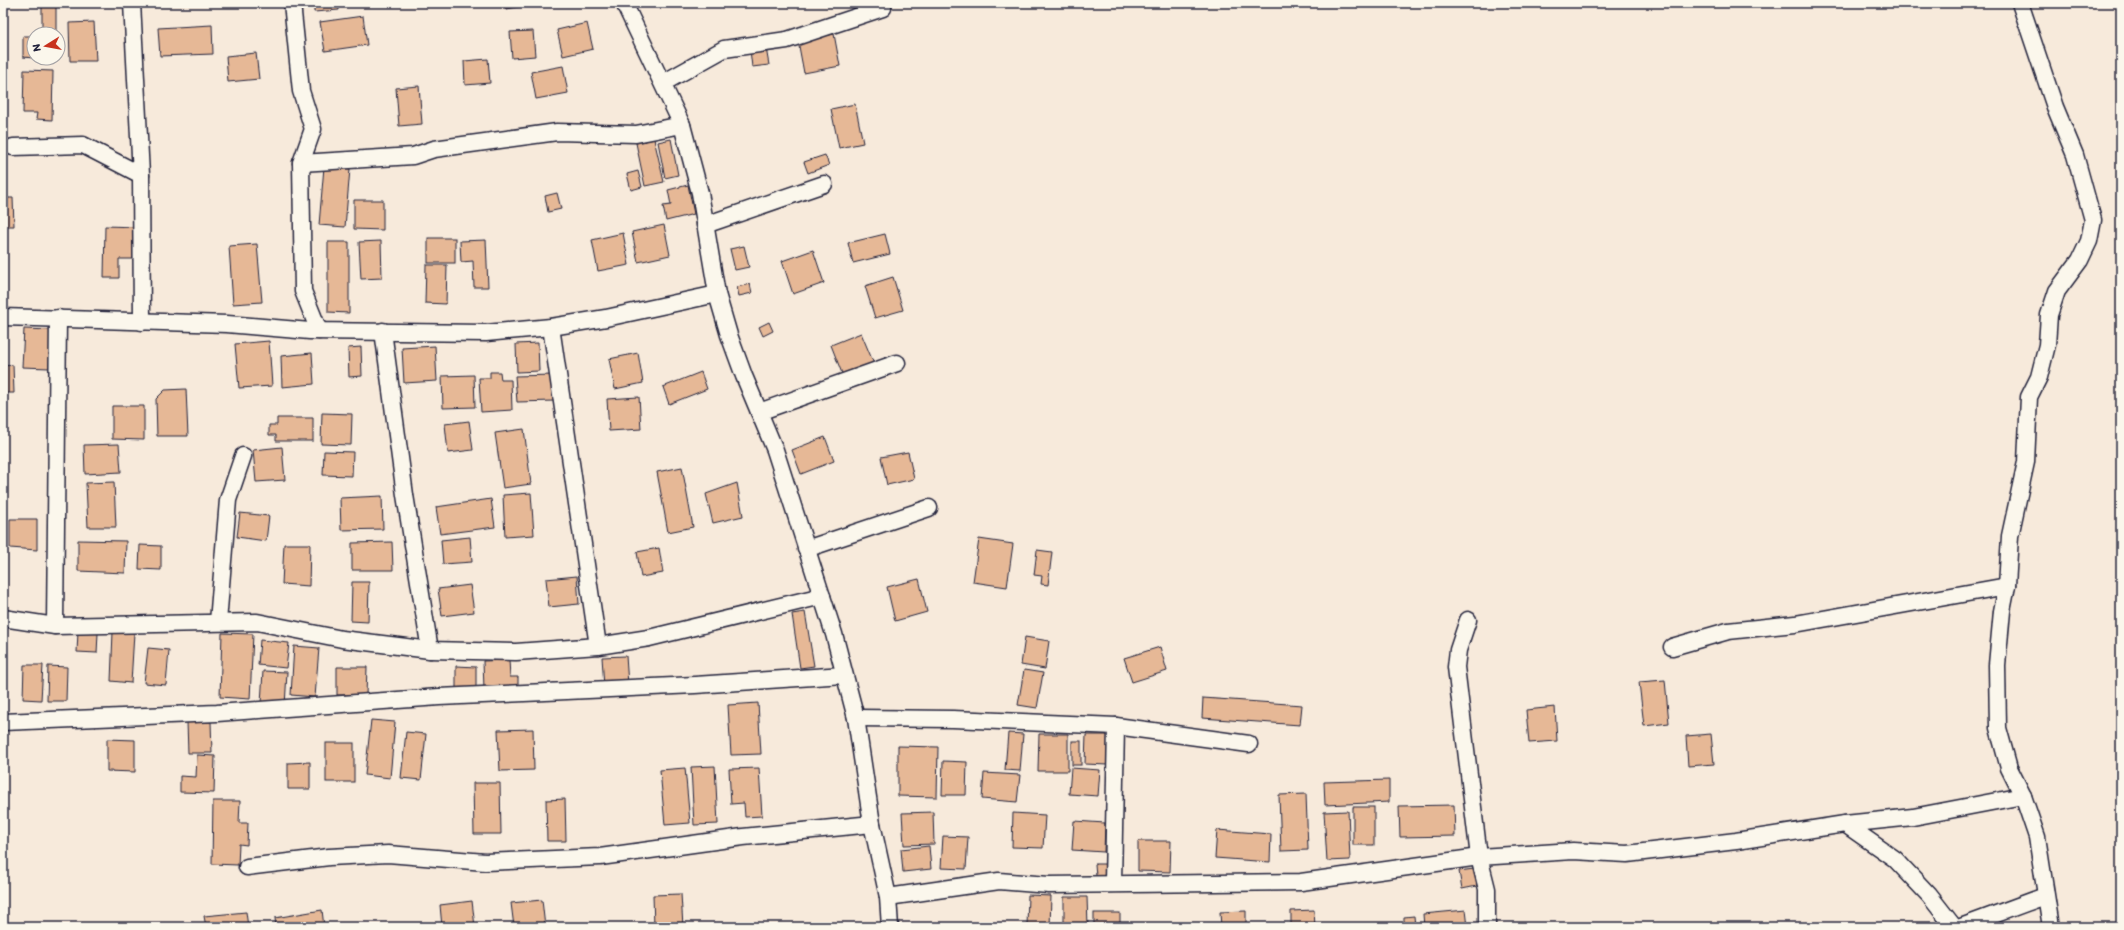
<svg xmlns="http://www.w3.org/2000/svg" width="2124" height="930" font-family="Itim,sans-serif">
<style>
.building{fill:#e6b896;stroke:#22223b}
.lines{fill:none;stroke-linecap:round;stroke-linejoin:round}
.street-casing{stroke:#22223b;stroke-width:19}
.street{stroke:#fbf7ec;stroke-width:16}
</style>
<rect width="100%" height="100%" fill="#f7eadb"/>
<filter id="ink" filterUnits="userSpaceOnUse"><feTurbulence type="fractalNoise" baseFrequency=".025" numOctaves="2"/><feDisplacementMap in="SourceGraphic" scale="8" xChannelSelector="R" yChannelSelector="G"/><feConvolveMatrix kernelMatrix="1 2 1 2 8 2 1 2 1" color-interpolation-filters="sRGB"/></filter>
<g filter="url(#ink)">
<g class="building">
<rect x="42" y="3" width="14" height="31"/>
<polygon points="314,3 339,3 339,10 314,12"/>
<polygon points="505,3 524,3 525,6 506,9"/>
<polygon points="363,16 367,45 325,51 320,22"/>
<polygon points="94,22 96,61 70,61 69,23"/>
<polygon points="587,23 593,49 563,56 557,30"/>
<polygon points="212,25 213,54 160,56 158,28"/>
<polygon points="533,31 535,56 512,58 510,32"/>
<polygon points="834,34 840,66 804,73 798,41"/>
<polygon points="23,36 34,36 34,58 23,57"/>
<polygon points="766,48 769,65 752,67 750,50"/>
<polygon points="256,53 259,79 228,82 226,56"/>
<polygon points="488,59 490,83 465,85 464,61"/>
<polygon points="563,66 568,93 536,99 531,72"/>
<polygon points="24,70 53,71 52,120 36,119 37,113 23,113"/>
<polygon points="419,86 422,124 399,126 396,88"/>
<polygon points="855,104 863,143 839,148 831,109"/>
<polygon points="654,139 664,182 645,186 636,143"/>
<polygon points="671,139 678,175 665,178 658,142"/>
<polygon points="825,155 829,165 808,173 804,162"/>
<polygon points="324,167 350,169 345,227 319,225"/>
<polygon points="638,171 642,187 631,190 627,174"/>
<polygon points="688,185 694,214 666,221 663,206 671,205 668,190"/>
<polygon points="557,193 561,209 548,212 545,196"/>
<polygon points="3,198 13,198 14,226 3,226"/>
<polygon points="354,200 383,200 383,230 354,229"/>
<polygon points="664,225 670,255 638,262 632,232"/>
<polygon points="105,226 138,227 137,259 119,259 119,278 104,278"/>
<polygon points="623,233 629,265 598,271 592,240"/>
<polygon points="885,234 890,254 853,263 848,243"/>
<rect x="428" y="238" width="27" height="25"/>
<polygon points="486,240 488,287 474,287 473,261 461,262 460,241"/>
<polygon points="381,241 382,278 361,279 359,242"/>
<polygon points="328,242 349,242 349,313 328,312"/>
<polygon points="257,244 262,302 233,304 229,246"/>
<polygon points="744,246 749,267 735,270 730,249"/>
<polygon points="813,250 824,283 793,294 782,261"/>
<polygon points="426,265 447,265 446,304 425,303"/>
<polygon points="893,277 903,310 875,318 865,286"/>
<polygon points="750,284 752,293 739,296 737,287"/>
<polygon points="769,322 773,331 763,336 759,327"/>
<polygon points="24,329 51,330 49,368 22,367"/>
<polygon points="861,333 874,364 843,376 831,345"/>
<polygon points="269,341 272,386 239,388 235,344"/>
<polygon points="538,343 539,371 517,372 516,344"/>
<polygon points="435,346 437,381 404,383 402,348"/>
<polygon points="361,347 362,376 349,377 348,348"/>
<polygon points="312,353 314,384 282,387 281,356"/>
<polygon points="638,353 643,383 615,389 609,359"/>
<polygon points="13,365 14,393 3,393 3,366"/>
<polygon points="490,372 500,372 501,380 511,380 512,410 481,412 479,378 490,378"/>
<polygon points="701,372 707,389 669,404 663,387"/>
<polygon points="474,375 475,407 443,408 442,376"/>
<polygon points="553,375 554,401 517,402 515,376"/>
<polygon points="186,389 188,436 157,436 156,399 165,390"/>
<polygon points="639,397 641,429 609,431 607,399"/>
<polygon points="112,406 144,406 144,440 112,439"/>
<polygon points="322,413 352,414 351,445 321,444"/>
<polygon points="277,418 313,418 313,441 276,441 276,435 269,435 269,425 277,425"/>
<polygon points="469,421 473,450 448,453 445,424"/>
<polygon points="524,429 531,484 503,488 495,433"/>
<polygon points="825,437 834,461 801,474 792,450"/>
<polygon points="119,444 121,472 85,474 84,445"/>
<polygon points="282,447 285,480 256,482 253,450"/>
<polygon points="324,451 353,452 352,476 323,475"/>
<polygon points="908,452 914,479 887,485 881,457"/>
<polygon points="682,467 693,527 668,532 657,472"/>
<polygon points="114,482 116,527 88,527 86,483"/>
<polygon points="737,483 743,516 713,523 706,494"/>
<polygon points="531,493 534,535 505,537 503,495"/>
<polygon points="382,496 383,529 341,530 340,498"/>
<polygon points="491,499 495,527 440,534 436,507"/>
<polygon points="240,513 269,516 266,541 237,537"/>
<polygon points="10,519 37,519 37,550 10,548"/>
<polygon points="470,537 472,562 443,564 441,540"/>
<polygon points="979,539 1013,544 1007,587 973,582"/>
<polygon points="78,540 126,541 125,573 78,571"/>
<polygon points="392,542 393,570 352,570 352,543"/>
<polygon points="284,544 310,544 309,586 282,584"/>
<polygon points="140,545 161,546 161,570 139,569"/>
<polygon points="659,548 663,573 641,577 637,552"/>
<polygon points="1037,550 1052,552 1048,585 1041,584 1042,576 1034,575"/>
<polygon points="577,576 579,604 549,607 546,579"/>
<polygon points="919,579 927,612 895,621 887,587"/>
<polygon points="352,582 369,582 368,622 351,621"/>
<polygon points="470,585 474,612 442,616 438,589"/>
<polygon points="805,612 814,666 800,668 792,614"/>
<polygon points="78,632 98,633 97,653 77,652"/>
<polygon points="113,632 134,633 131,683 111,681"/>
<polygon points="222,633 253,634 250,699 220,697"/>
<polygon points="1025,637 1049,641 1045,669 1021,665"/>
<polygon points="260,640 289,643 286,668 258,665"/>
<polygon points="294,646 319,648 315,697 291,695"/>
<polygon points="1160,647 1167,671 1132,682 1124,658"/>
<polygon points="148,648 169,650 166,685 144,683"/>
<polygon points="626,656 628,685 604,687 602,657"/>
<polygon points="509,660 510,677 518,677 518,689 484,689 483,661"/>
<polygon points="24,665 43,665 41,700 23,699"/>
<polygon points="48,666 67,667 66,701 47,701"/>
<polygon points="456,666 476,667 476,689 456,688"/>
<polygon points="337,667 367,667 366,695 337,695"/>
<polygon points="1024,670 1043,673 1037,708 1018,705"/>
<polygon points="263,671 287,672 285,706 261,704"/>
<polygon points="1665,680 1669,723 1644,726 1639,682"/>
<polygon points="1203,698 1302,705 1300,725 1202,718"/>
<polygon points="758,703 761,754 731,755 728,705"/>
<polygon points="1555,707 1557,741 1529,743 1526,710"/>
<polygon points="371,720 395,722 390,778 365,775"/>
<polygon points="187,722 211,722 212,753 188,753"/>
<polygon points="533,729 534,770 500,771 498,730"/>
<polygon points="406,732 426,734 421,780 401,778"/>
<polygon points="1008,733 1023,734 1020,771 1005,770"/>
<polygon points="1039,734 1068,734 1068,771 1038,771"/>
<polygon points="1711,734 1714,764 1688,766 1686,736"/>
<polygon points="1086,735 1109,735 1108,765 1085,764"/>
<polygon points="107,739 135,740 135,772 107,771"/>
<rect x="1072" y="741" width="9" height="24"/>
<rect x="326" y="743" width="28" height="39"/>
<polygon points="898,746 938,747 937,797 898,796"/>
<polygon points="197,755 215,756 214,793 180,792 180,776 196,777"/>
<polygon points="943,761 967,762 966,795 942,795"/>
<polygon points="310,762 310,789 288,789 288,763"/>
<polygon points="715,766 718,824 694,825 691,767"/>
<polygon points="685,768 690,823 665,825 660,770"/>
<polygon points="759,768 762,816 745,817 744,803 731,804 729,769"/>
<polygon points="1071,768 1100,770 1098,796 1069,794"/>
<polygon points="984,773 1020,775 1017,802 982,799"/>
<polygon points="1389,780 1389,802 1325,805 1324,782"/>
<polygon points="473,783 500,783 501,834 474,834"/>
<polygon points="1306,794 1308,850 1281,851 1279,795"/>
<polygon points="565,799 566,841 547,841 546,800"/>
<polygon points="213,801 240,801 239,823 248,823 247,845 239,844 238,865 212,864"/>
<polygon points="1454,805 1455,836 1400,837 1399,806"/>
<rect x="1353" y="807" width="21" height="38"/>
<polygon points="1348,811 1350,860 1327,861 1324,812"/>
<polygon points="933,812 934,844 904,845 902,813"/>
<polygon points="1013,813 1045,815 1043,848 1012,847"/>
<polygon points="1074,821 1105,823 1104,852 1072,850"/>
<polygon points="1217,830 1271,834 1270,862 1215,858"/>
<polygon points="943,836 968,837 966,869 941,868"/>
<polygon points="1138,841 1171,841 1170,872 1138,871"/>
<polygon points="929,846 931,869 903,872 901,849"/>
<polygon points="1095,864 1108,864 1108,876 1096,876"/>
<polygon points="1474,869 1477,886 1462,889 1459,871"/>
<polygon points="681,894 683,927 654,927 653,895"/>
<polygon points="1028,895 1051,896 1050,927 1027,927"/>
<polygon points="1064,897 1087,897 1088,927 1064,927"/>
<polygon points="542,900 545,927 514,927 511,903"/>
<polygon points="472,901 475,927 442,927 440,905"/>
<polygon points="322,910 324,927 276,927 275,918"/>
<polygon points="1314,910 1315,927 1291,927 1291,911"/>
<polygon points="1466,910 1468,927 1424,927 1423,914"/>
<polygon points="1246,911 1246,927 1221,927 1220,912"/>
<polygon points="246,912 248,927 206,927 204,916"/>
<rect x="1094" y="913" width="26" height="14"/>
<polygon points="1414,916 1415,927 1404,927 1404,917"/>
</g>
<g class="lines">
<defs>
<g id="street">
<polyline points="132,3 141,175 142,322"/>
<polyline points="292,3 301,91 313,129 301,163 303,291 319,331"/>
<polyline points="624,3 682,125 700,193 717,294 729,335 744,376 775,450 834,634 856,718 872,824 888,897 890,927"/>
<polyline points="663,83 724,49 787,40 883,8"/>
<polyline points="13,147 83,145 141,175"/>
<polyline points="301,163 413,156 434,149 557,132 636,134 682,125"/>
<polyline points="705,225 824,184"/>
<polyline points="3,317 227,324 310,331 486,333 551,327 606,318 717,294"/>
<polyline points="551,327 598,646"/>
<polyline points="383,331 405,495 430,650"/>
<polyline points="759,412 897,363"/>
<polyline points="806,549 929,508"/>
<polyline points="2007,586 2010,536 2026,462 2029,397 2039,377 2047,345 2049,315 2057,291 2080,260 2089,241 2093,220 2075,155 2055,107 2020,3"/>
<polyline points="3,618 55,626 257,622 342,639 430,650 516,652 598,646 649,638 822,596"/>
<polyline points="1468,620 1458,650 1456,667 1479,857 1487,889 1487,927"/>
<polyline points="218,622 228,500 243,456"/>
<polyline points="55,626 58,318"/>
<polyline points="1672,647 1728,631 1795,624 2007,586 2002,611 1997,665 1998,728 2009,768 2023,796 2037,837 2051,927"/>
<polyline points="856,718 953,719 1116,726 1249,744"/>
<polyline points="3,722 217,713 439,697 695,685 844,675"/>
<polyline points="1845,824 1895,859 1929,895 1954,927"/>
<polyline points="247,867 329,857 388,854 485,862 600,857 743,837 872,824"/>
<polyline points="1113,883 1116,726"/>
<polyline points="888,897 999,881 1049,885 1301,882 1479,857 1573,851 1627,854 1736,841 1845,824 1913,817 2023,796"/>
<polyline points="1961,927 2045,896"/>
</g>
</defs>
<use href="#street" class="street-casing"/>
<use href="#street" class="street"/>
</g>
</g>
<rect width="2124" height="930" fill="none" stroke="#fbf7ec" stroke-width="16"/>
<rect x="8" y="8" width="2108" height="914" fill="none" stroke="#22223b" stroke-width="1.5" filter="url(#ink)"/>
<g transform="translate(46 46) rotate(259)"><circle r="19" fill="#fbf7ec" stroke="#a4a2a5"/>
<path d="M0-3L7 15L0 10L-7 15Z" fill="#c8321e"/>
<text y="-6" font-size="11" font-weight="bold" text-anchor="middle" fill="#22223b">N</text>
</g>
</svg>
